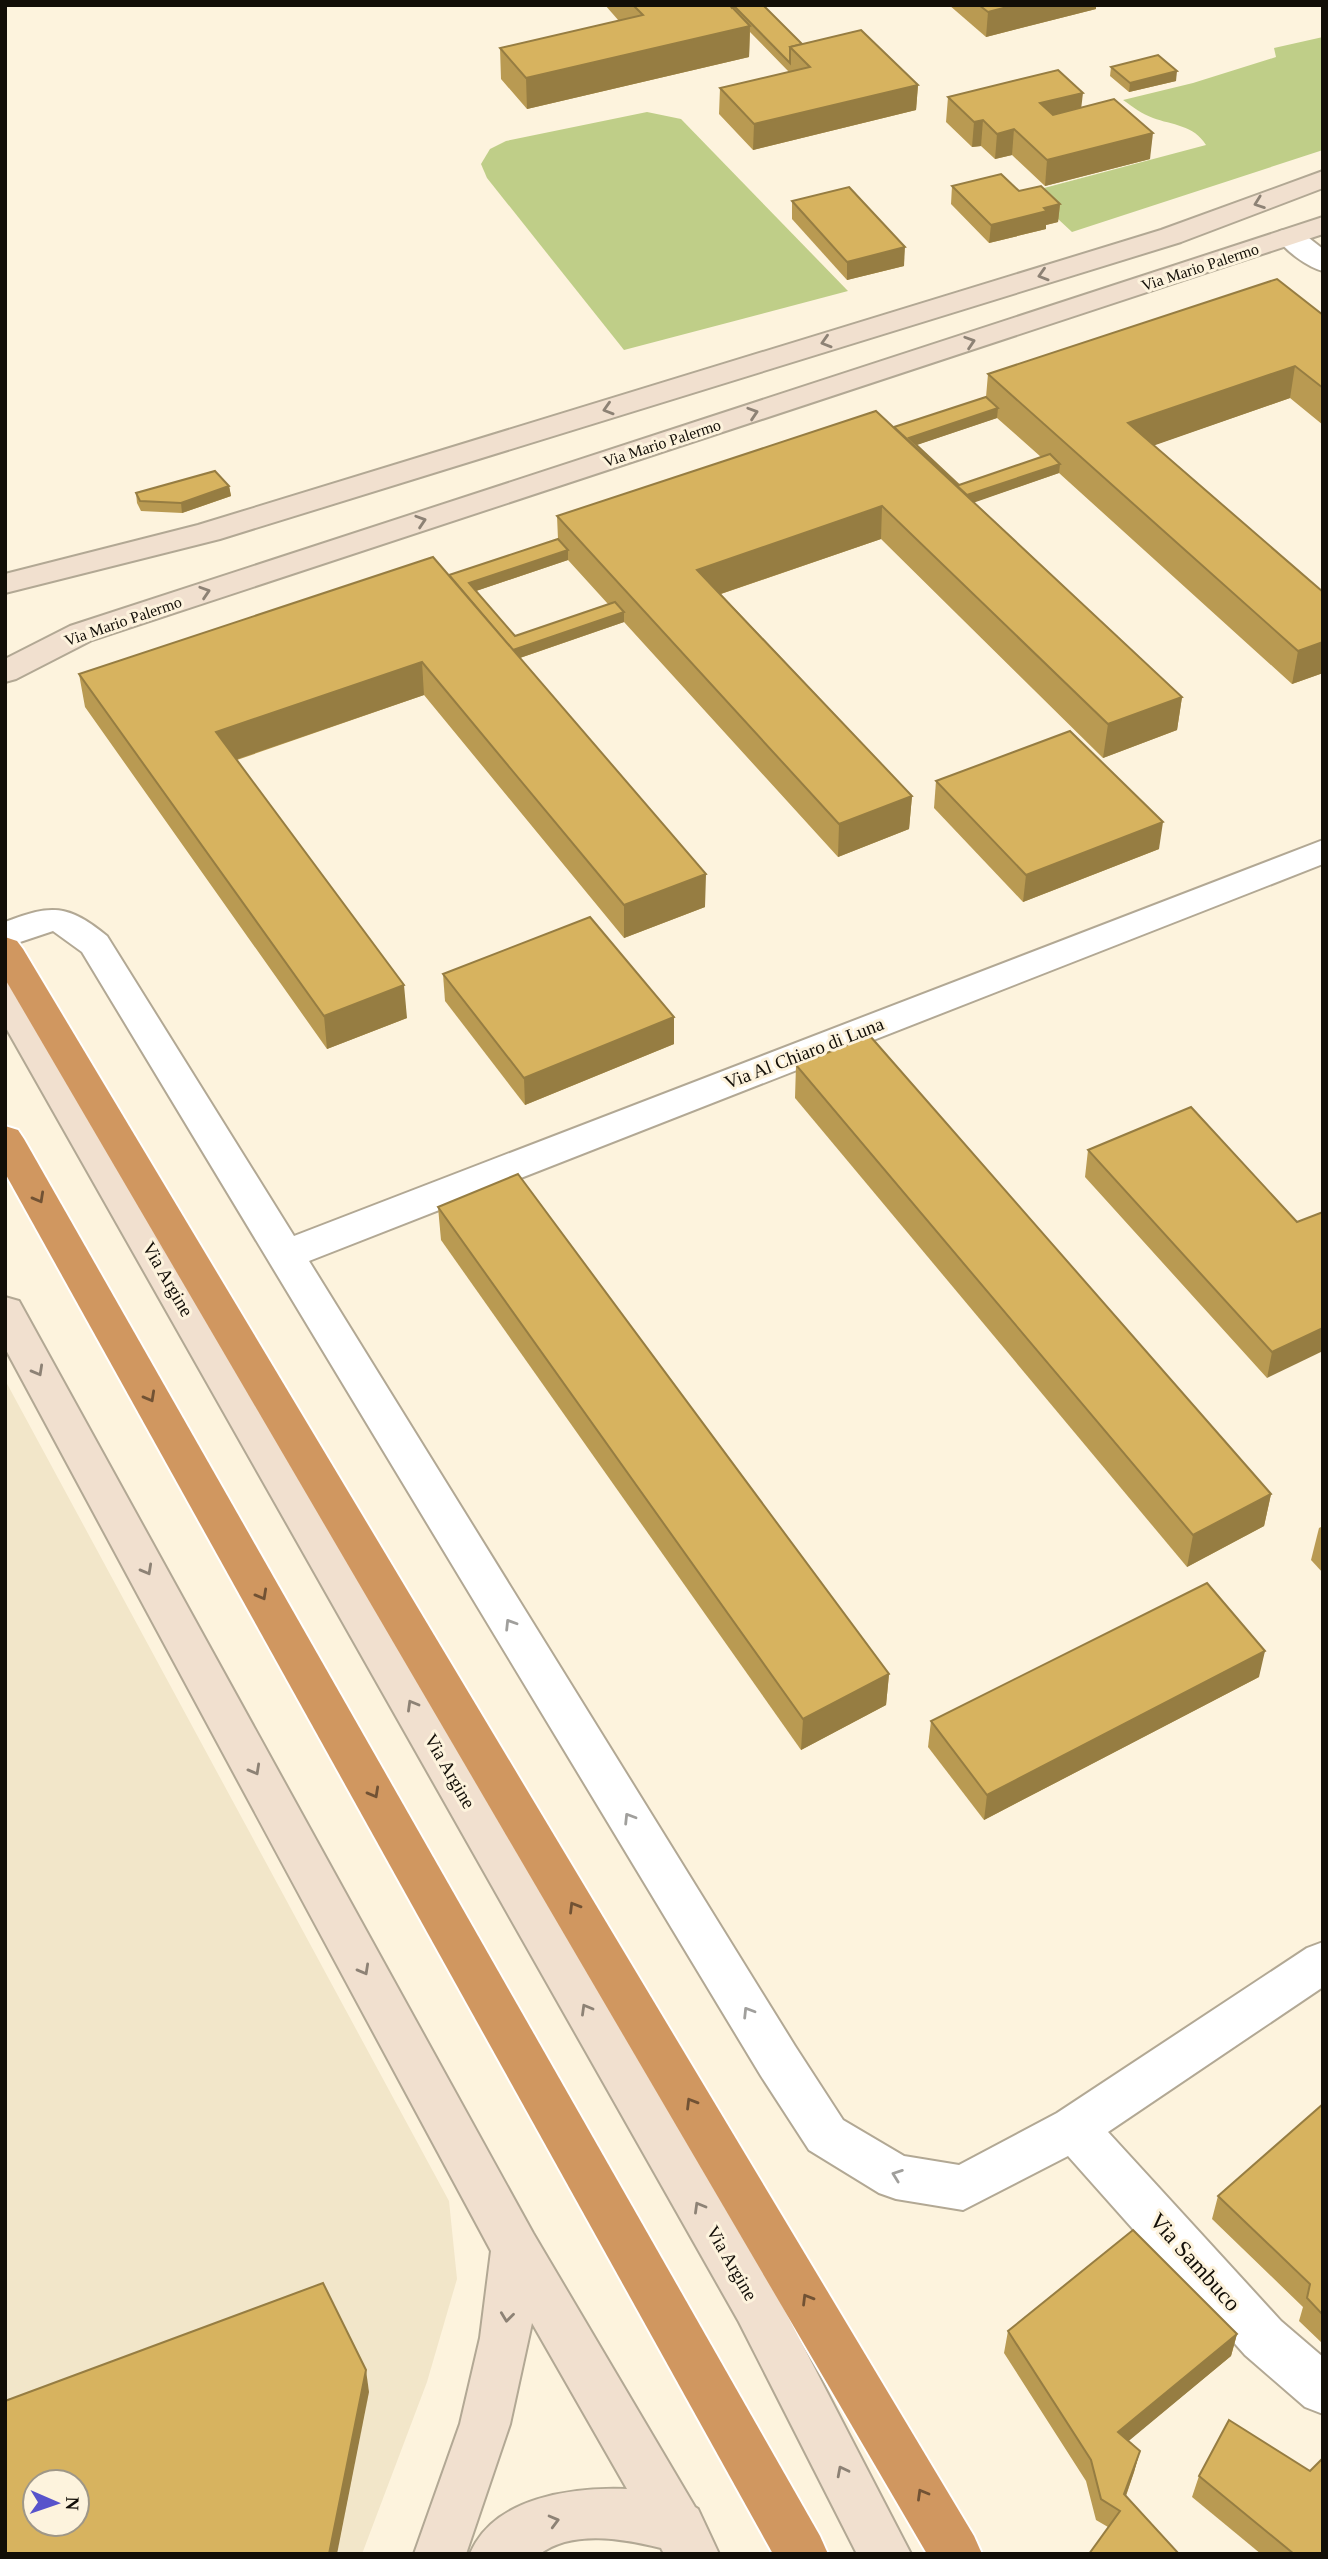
<svg xmlns="http://www.w3.org/2000/svg" width="1328" height="2559" font-family="'Times New Roman',serif">
<style>
.built{fill:#f2e6c9;fill-rule:evenodd}
.green{fill:#bfce88}
.lines{fill:none;stroke-linecap:round;stroke-linejoin:round}
.street-casing{stroke:#b2a894;stroke-width:4}
.secondary-casing{stroke:#b2a894;stroke-width:4}
.highway-casing{stroke:#fff;stroke-width:4}
.street{fill:#fff;fill-rule:evenodd}
.secondary{fill:#f1e0cf;fill-rule:evenodd}
.highway{fill:#d09760;fill-rule:evenodd}
.wall{fill:#b99a52;fill-rule:evenodd}
.shaded-wall{fill:#967d42}
.building{fill:#d7b35f;stroke:#967d42;stroke-width:2;fill-rule:evenodd}
.oneway{stroke:#8d8275}
.oneway2{stroke:#715234}
.oneway3{stroke:#a09f9c}
.labels{text-anchor:middle;dominant-baseline:central;stroke-width:6;stroke-linejoin:round;paint-order:stroke}
.far-street-label{font-size:16px;fill:#120e07;stroke:#fdf3dd}
.street-label{font-size:19px;fill:#120e07;stroke:#fdf3dd}
.near-street-label{font-size:23px;fill:#120e07;stroke:#fdf3dd}
</style>
<rect width="100%" height="100%" fill="#fdf3dd"/>
<path class="built" d="M5,1380L449,2201L457,2279L427,2382L362,2554H5ZM35,2482H77V2524H35Z"/>
<g class="green">
<path d="M1323,37V150L1072,232L1029,192L1206,145C1194,125 1172,125 1153,118C1142,114 1133,107 1123,100L1193,83L1276,57L1274,48Z"/>
<polygon points="647,112 681,119 848,291 624,350 487,178 481,164 490,149 506,141"/>
</g>
<g class="lines">
<defs>
<g id="street">
<path d="M1290,229L1300,231L1323,249V271C1307,267 1286,251 1276,237L1280,231Z"/>
<path d="M1323,840V864L309,1261L795,2046L843,2120L904,2156L959,2165L1057,2113L1307,1948L1323,1942V1987L1108,2132L1281,2321L1323,2357V2414L1305,2407L1245,2355L1068,2156L963,2210L896,2199L879,2193L809,2150L761,2076L82,952L53,931L5,947V922C51,904 68,904 107,936L294,1236Z"/>
</g>
<g id="secondary">
<polygon points="1323,171 1323,188 1181,242 220,539 5,593 5,574 198,525 1161,230"/>
<polygon points="1323,217 1323,234 92,640 16,679 5,682 5,659 70,626"/>
<polygon points="5,982 18,985 23,994 773,2288 911,2554 857,2554 739,2322 5,1026"/>
<path d="M5,1297L19,1301L533,2233L695,2507L698,2509L719,2554H664L661,2548C624,2539 573,2529 540,2554H470C493,2497 573,2487 627,2489L532,2323L510,2424L466,2554H414L460,2424L480,2338L491,2251L5,1348Z"/>
</g>
<g id="highway">
<polygon points="5,937 17,941 23,949 974,2536 982,2554 927,2554 5,979"/>
<polygon points="5,1126 18,1130 24,1139 820,2536 828,2554 773,2554 5,1173"/>
</g>
</defs>
<use href="#street" class="street-casing"/>
<use href="#secondary" class="secondary-casing"/>
<use href="#highway" class="highway-casing"/>
<use href="#street" class="street"/>
<use href="#secondary" class="secondary"/>
<use href="#highway" class="highway"/>
</g>
<g class="wall">
<polygon points="605,5 763,5 802,44 918,85 916,110 753,150 719,114 720,88 789,72 750,32 749,57 527,109 501,79 500,48 619,21"/>
<polygon points="949,5 1096,5 1096,9 986,37"/>
<polygon points="1111,67 1176,81 1129,92 1110,76"/>
<polygon points="948,97 1081,108 1150,159 1045,186 1012,155 995,159 981,146 972,147 946,122"/>
<polygon points="952,186 1019,191 1060,204 1058,222 1046,225 1046,229 989,243 951,204"/>
<polygon points="792,201 904,266 847,280 792,219"/>
<path d="M1323,315V425L1290,398L1154,445L1323,592V673L1292,684L1059,473L974,502L1182,697L1177,730L1103,758L881,539L721,594L912,796L909,829L838,857L624,622L520,658L705,907L624,938L424,695L237,760L407,1018L327,1049L85,707L79,674L449,575L558,539L557,516L894,427L986,397L988,374ZM997,418L1041,457L959,485L916,445ZM568,560L608,604L515,636L476,591Z"/>
<polygon points="229,486 231,496 182,513 141,511 137,503 136,493"/>
<polygon points="936,781 1159,849 1023,902 934,808"/>
<polygon points="443,974 674,1044 525,1105 445,1001"/>
<polygon points="796,1065 1271,1494 1264,1526 1187,1567 795,1098"/>
<polygon points="1088,1150 1297,1222 1323,1212 1267,1378 1085,1177"/>
<polygon points="438,1207 889,1674 886,1705 801,1750 441,1240"/>
<polygon points="1323,1526 1323,1573 1311,1560 1319,1528"/>
<polygon points="1259,1677 984,1820 928,1747 931,1721"/>
<polygon points="1323,2104 1323,2344 1299,2321 1303,2307 1212,2219 1218,2196"/>
<polygon points="1008,2331 1237,2334 1231,2356 1128,2441 1140,2451 1134,2472 1126,2496 1179,2554 1108,2527 1096,2520 1086,2481 1004,2353"/>
<polygon points="1310,2471 1323,2554 1261,2554 1192,2497 1199,2476"/>
</g>
<g class="shaded-wall">
<polygon points="1015,5 1096,5 1096,9 986,37 988,12"/>
<polygon points="750,26 749,57 527,109 526,78"/>
<polygon points="1177,71 1176,81 1129,92 1130,83"/>
<polygon points="918,85 916,110 753,150 754,124"/>
<polygon points="1083,93 1080,118 1038,129 1040,103"/>
<polygon points="983,120 981,146 972,147 974,122"/>
<polygon points="1014,129 1012,155 995,159 997,134"/>
<polygon points="1153,133 1150,159 1045,186 1047,160"/>
<polygon points="1060,204 1058,222 1046,225 1046,229 989,243 991,225 1044,208"/>
<polygon points="905,247 904,266 847,280 847,262"/>
<polygon points="1295,366 1290,398 1124,456 1128,423"/>
<polygon points="998,408 997,418 908,448 909,438"/>
<polygon points="1060,464 1059,473 947,512 948,502"/>
<polygon points="229,486 231,496 182,513 181,503"/>
<polygon points="882,506 881,539 697,602 697,570"/>
<polygon points="568,550 568,560 470,593 469,583"/>
<polygon points="624,612 624,622 499,665 498,655"/>
<polygon points="1323,642 1323,673 1292,684 1298,651"/>
<polygon points="422,662 424,695 220,765 216,732"/>
<polygon points="1182,697 1177,730 1103,758 1108,724"/>
<polygon points="912,796 909,829 838,857 839,824"/>
<polygon points="1163,822 1159,849 1023,902 1026,875"/>
<polygon points="706,874 705,907 624,938 624,905"/>
<polygon points="404,985 407,1018 327,1049 324,1016"/>
<polygon points="674,1017 674,1044 525,1105 524,1078"/>
<polygon points="1323,1328 1323,1351 1267,1378 1272,1352"/>
<polygon points="1271,1494 1264,1526 1187,1567 1193,1535"/>
<polygon points="1265,1651 1259,1677 984,1820 987,1795"/>
<polygon points="889,1674 886,1705 801,1750 803,1719"/>
<polygon points="1237,2334 1231,2356 1113,2454 1118,2432"/>
<polygon points="366,2370 369,2392 337,2554 329,2554"/>
<polygon points="1140,2451 1134,2472 1119,2515 1124,2494"/>
</g>
<g class="building">
<polygon points="633,5 730,5 750,26 526,78 500,48 643,15"/>
<polygon points="730,5 763,5 802,44 790,47 790,63 735,7 732,8"/>
<polygon points="979,5 1015,5 988,12"/>
<polygon points="861,30 918,85 754,124 720,88 810,67 790,47"/>
<polygon points="1158,55 1177,71 1130,83 1111,67"/>
<polygon points="1058,70 1083,93 1040,103 1053,115 1114,99 1153,133 1047,160 1014,129 997,134 983,120 974,122 948,97"/>
<polygon points="1001,174 1019,191 1041,186 1060,204 1044,208 1047,211 991,225 952,186"/>
<polygon points="849,187 905,247 847,262 792,201"/>
<polygon points="1277,279 1323,315 1323,388 1295,366 1128,423 1323,592 1323,642 1298,651 988,374"/>
<polygon points="986,397 998,408 909,438 959,485 1050,454 1060,464 967,495 894,427"/>
<polygon points="876,411 1182,697 1108,724 882,506 697,570 912,796 839,824 557,516"/>
<polygon points="215,471 229,486 181,503 140,501 136,493"/>
<polygon points="558,539 568,550 469,583 515,636 615,602 624,612 513,650 449,575"/>
<polygon points="433,557 706,874 624,905 422,662 216,732 404,985 324,1016 79,674"/>
<polygon points="1070,731 1163,822 1026,875 936,781"/>
<polygon points="590,917 674,1017 524,1078 443,974"/>
<polygon points="870,1036 1271,1494 1193,1535 796,1065"/>
<polygon points="1191,1107 1297,1222 1323,1212 1323,1328 1272,1352 1088,1150"/>
<polygon points="518,1174 889,1674 803,1719 438,1207"/>
<polygon points="1207,1583 1265,1651 987,1795 931,1721"/>
<polygon points="1323,2104 1323,2315 1307,2298 1310,2284 1218,2196"/>
<polygon points="1133,2230 1237,2334 1118,2432 1140,2451 1124,2494 1179,2554 1089,2554 1120,2511 1101,2499 1091,2460 1008,2331"/>
<path d="M323,2283L366,2370L329,2554H5V2401ZM35,2482H77V2524H35Z"/>
<polygon points="1229,2420 1310,2471 1323,2458 1323,2554 1294,2554 1199,2476"/>
</g>
<defs><path id="oneway-chevron" d="M-2-3.5L2.5 0L-2 3.5" fill="none" stroke-width="1.6" stroke-linecap="round" stroke-linejoin="round" transform="scale(1.75)"/></defs>
<g class="oneway">
<use href="#oneway-chevron" transform="translate(1259 203) rotate(160)"/>
<use href="#oneway-chevron" transform="translate(1043 275) rotate(163)"/>
<use href="#oneway-chevron" transform="translate(826 342) rotate(163)"/>
<use href="#oneway-chevron" transform="translate(970 342) rotate(-18)"/>
<use href="#oneway-chevron" transform="translate(608 409) rotate(163)"/>
<use href="#oneway-chevron" transform="translate(753 413) rotate(-18)"/>
<use href="#oneway-chevron" transform="translate(421 521) rotate(-18)"/>
<use href="#oneway-chevron" transform="translate(205 592) rotate(-18)"/>
<use href="#oneway-chevron" transform="translate(38 1371) rotate(61)"/>
<use href="#oneway-chevron" transform="translate(147 1570) rotate(61)"/>
<use href="#oneway-chevron" transform="translate(412 1705) rotate(-120)"/>
<use href="#oneway-chevron" transform="translate(255 1770) rotate(61)"/>
<use href="#oneway-chevron" transform="translate(364 1970) rotate(61)"/>
<use href="#oneway-chevron" transform="translate(586 2009) rotate(-120)"/>
<use href="#oneway-chevron" transform="translate(699 2207) rotate(-120)"/>
<use href="#oneway-chevron" transform="translate(507 2317) rotate(97)"/>
<use href="#oneway-chevron" transform="translate(842 2471) rotate(-117)"/>
<use href="#oneway-chevron" transform="translate(554 2521) rotate(-15)"/>
</g>
<g class="oneway2">
<use href="#oneway-chevron" transform="translate(39 1198) rotate(61)"/>
<use href="#oneway-chevron" transform="translate(150 1397) rotate(61)"/>
<use href="#oneway-chevron" transform="translate(262 1595) rotate(61)"/>
<use href="#oneway-chevron" transform="translate(374 1793) rotate(61)"/>
<use href="#oneway-chevron" transform="translate(574 1907) rotate(-121)"/>
<use href="#oneway-chevron" transform="translate(691 2103) rotate(-121)"/>
<use href="#oneway-chevron" transform="translate(807 2299) rotate(-121)"/>
<use href="#oneway-chevron" transform="translate(922 2494) rotate(-120)"/>
</g>
<g class="oneway3">
<use href="#oneway-chevron" transform="translate(510 1624) rotate(-122)"/>
<use href="#oneway-chevron" transform="translate(629 1818) rotate(-122)"/>
<use href="#oneway-chevron" transform="translate(748 2012) rotate(-122)"/>
<use href="#oneway-chevron" transform="translate(897 2175) rotate(-160)"/>
</g>
<g class="labels">
<g class="far-street-label">
<text transform="translate(1200 267) rotate(-18)">Via Mario Palermo</text>
<text transform="translate(662 443) rotate(-18)">Via Mario Palermo</text>
<text transform="translate(123 621) rotate(-19)">Via Mario Palermo</text>
</g>
<g class="street-label">
<text transform="translate(804 1053) rotate(-21)">Via Al Chiaro di Luna</text>
<text transform="translate(168 1279) rotate(60)">Via Argine</text>
<text transform="translate(450 1771) rotate(60)">Via Argine</text>
<text transform="translate(732 2263) rotate(60)">Via Argine</text>
</g>
<g class="near-street-label">
<text transform="translate(1195 2262) rotate(48)">Via Sambuco</text>
</g>
</g>
<rect width="1328" height="2559" fill="none" stroke="#120e07" stroke-width="14"/>
<g transform="translate(56 2503) rotate(92)"><circle r="33" fill="#fdf3dd" stroke="#9f9787" stroke-width="2"/>
<path d="M0-5L12 26L0 18L-12 26Z" fill="#5853cb"/>
<text y="-10" font-size="19" font-weight="bold" text-anchor="middle" fill="#120e07">N</text>
</g>
</svg>
